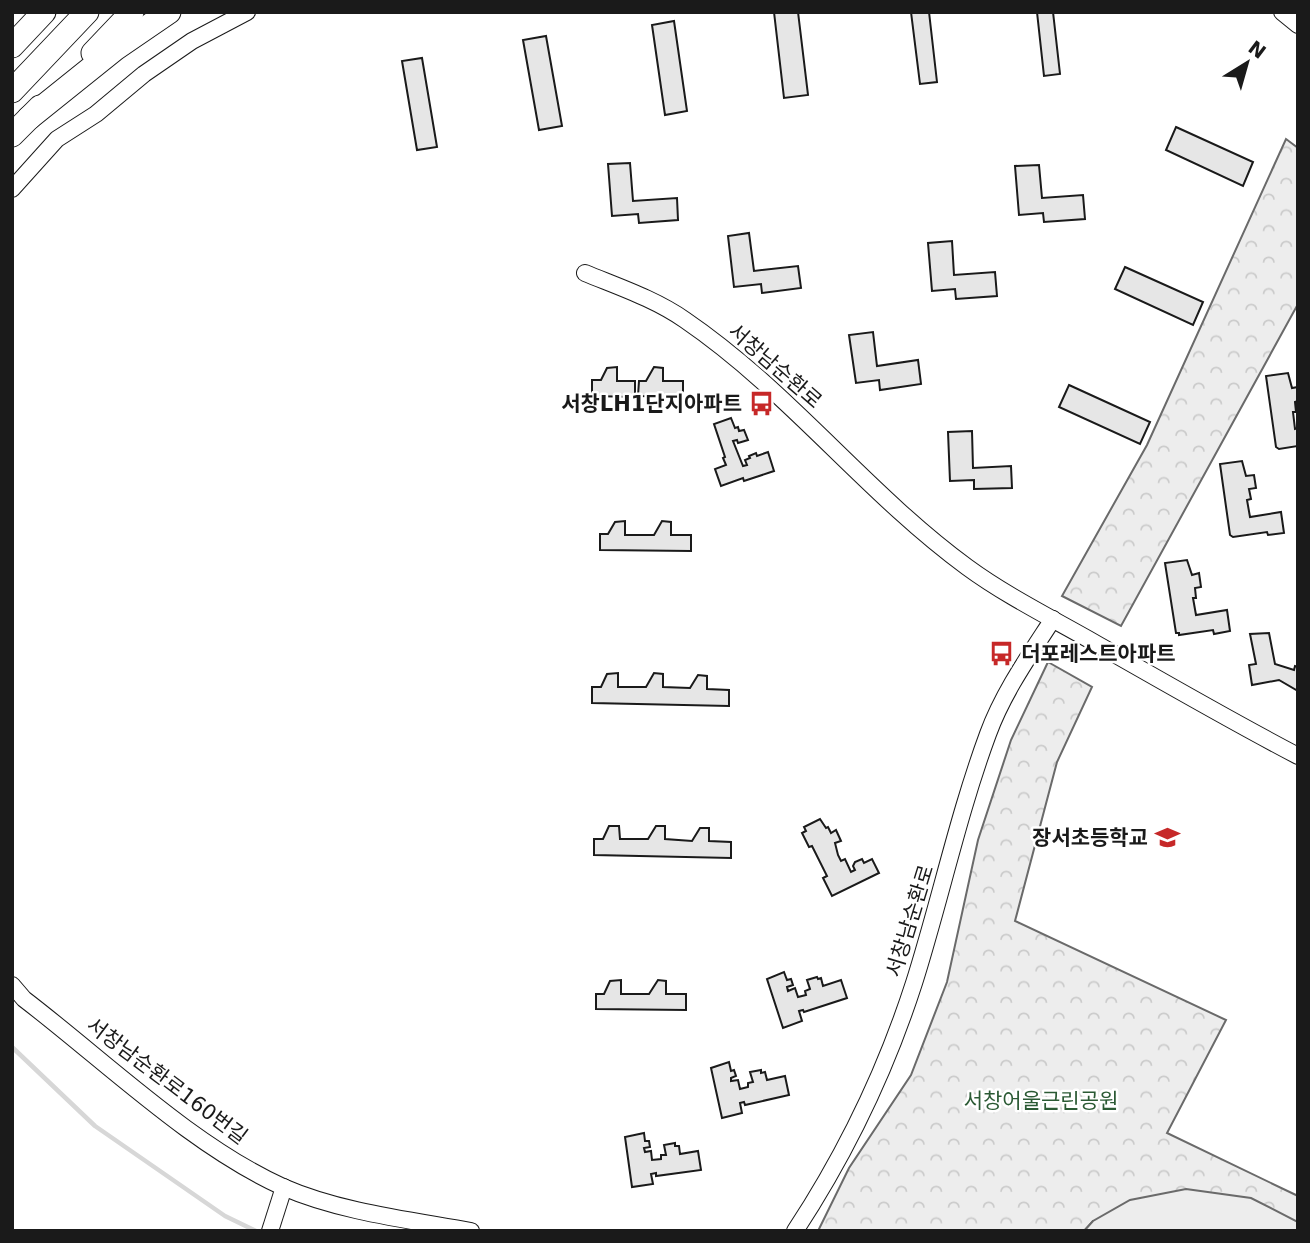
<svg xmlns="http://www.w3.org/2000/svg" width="1310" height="1243" font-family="'DejaVu Sans','Noto Sans KR',sans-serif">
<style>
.park{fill:url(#park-crowns);stroke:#6a6a6a;stroke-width:2}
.built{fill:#ededed;stroke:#6a6a6a;stroke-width:2}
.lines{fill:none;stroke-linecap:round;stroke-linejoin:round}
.stream{stroke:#d7d7d7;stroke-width:4.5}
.building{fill:#e6e6e6;stroke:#1a1a1a;stroke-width:2}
.minor-casing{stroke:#1a1a1a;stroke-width:18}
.highway-casing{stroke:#1a1a1a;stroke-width:25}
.minor{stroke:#fff;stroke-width:16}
.highway{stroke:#fff;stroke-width:23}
.labels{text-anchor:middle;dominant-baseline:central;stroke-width:5;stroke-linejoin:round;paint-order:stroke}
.street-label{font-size:21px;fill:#1a1a1a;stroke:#fff}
.poi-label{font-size:21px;font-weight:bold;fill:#1a1a1a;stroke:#fff;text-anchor:end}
.park-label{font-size:21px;fill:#2b5a34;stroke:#fff}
</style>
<defs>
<pattern id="park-crowns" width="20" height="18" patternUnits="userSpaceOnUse" patternTransform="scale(1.75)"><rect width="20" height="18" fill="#ededed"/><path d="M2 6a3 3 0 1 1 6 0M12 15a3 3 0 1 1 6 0" fill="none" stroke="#cbcbcb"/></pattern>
</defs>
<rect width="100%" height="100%" fill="#fff"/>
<g class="park">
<polygon points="1286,139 1298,148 1298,304 1121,626 1062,596 1147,445"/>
<polygon points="1048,662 1092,687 1057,762 1015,921 1226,1020 1167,1133 1298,1196 1298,1226 1093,1221 1084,1231 818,1231 849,1168 911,1075 947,982 978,840 1011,740"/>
</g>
<polygon class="built" points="1186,1189 1251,1198 1298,1222 1298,1231 1084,1231 1093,1221 1130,1200"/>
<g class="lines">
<polyline class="stream" points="12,1047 95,1126 225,1216 256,1231"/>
</g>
<g class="building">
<polygon points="774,12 798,12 808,95 784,98"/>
<polygon points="911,12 929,12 937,82 920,84"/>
<polygon points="1037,12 1053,12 1060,74 1044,76"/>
<polygon points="674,21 687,111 665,115 652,25"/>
<polygon points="546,36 562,126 539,130 523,40"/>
<polygon points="422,58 437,147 417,150 402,61"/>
<polygon points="1176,127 1253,162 1243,186 1166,150"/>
<polygon points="630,163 633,201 677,198 678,220 639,223 638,214 612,216 608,164"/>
<polygon points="1039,165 1042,198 1083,195 1085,219 1044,222 1043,213 1019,215 1015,166"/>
<polygon points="749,233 754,271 798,266 801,288 762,293 761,284 734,287 728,236"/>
<polygon points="952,241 954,275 995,272 997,296 956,299 955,289 932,291 928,243"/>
<polygon points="1125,267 1203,302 1193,325 1115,289"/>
<polygon points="873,332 877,366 918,360 921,384 880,390 879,380 856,383 849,335"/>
<polygon points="617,367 617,381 635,381 635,397 592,396 592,380 601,380 607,368"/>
<polygon points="654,367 663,368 663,381 683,381 683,397 638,396 639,381 646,381"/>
<polygon points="1288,373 1292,388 1298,387 1298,401 1295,402 1296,412 1293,412 1295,429 1298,428 1298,446 1279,449 1276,447 1266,376"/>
<polygon points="1069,385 1150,422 1140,444 1059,407"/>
<polygon points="731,418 735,428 738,427 739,431 744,430 748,440 738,443 737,440 733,441 743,466 747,465 745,460 750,458 749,456 756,453 757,456 768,452 774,471 744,481 743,478 721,486 715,469 726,465 723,458 725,457 714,424"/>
<polygon points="972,431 973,468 1011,466 1012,488 974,489 974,480 950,481 948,432"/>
<polygon points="1242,461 1246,476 1254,475 1256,488 1249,489 1251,499 1247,500 1250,517 1281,512 1284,533 1268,535 1267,532 1233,537 1230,535 1220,464"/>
<polygon points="625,521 625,535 654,535 662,521 671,522 671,535 691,535 691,551 600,550 600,534 608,534 615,522"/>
<polygon points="1187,560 1192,575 1199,573 1201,587 1195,588 1196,598 1193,598 1196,615 1227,610 1230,631 1214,634 1213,630 1179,635 1179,633 1176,633 1165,563"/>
<polygon points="1269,633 1275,664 1294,670 1295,666 1298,667 1298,691 1279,680 1252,685 1249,665 1256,664 1250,634"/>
<polygon points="618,673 618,687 646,687 654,673 663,674 663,687 690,688 698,675 707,676 707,689 729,690 729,706 592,703 592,687 601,687 607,674"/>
<polygon points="820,819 826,828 828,827 831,833 836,830 841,841 835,843 838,855 841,861 845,859 851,872 855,870 853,866 855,862 862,859 864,863 872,859 879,873 832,896 823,878 827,876 812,846 809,847 802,833 806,831 804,827"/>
<polygon points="609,826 619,826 620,839 648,839 656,826 665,826 665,839 692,841 700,828 709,828 709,841 731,842 731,858 594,855 594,839 603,839"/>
<polygon points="784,972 787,980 791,979 793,985 787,987 788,991 795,988 798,997 806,995 805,991 810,989 807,980 817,977 818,979 821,978 823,986 841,980 847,998 804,1012 803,1010 799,1011 802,1021 783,1028 767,979"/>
<polygon points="621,980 621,994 649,994 658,980 666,981 666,994 686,994 686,1010 596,1009 596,994 604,994 610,981"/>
<polygon points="729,1062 731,1071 734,1070 736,1076 731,1078 731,1081 738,1080 740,1089 748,1087 748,1083 753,1082 750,1072 761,1070 761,1073 765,1072 767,1080 785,1076 789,1095 745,1105 744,1102 740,1103 742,1113 722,1118 711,1068"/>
<polygon points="644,1133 645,1141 649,1141 650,1147 644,1148 645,1152 651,1151 652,1160 661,1159 661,1155 666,1155 664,1145 675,1143 675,1146 679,1146 680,1154 698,1151 701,1170 656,1176 656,1173 651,1174 653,1184 632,1187 625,1137"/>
</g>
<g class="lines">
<defs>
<g id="minor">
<polyline points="1282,12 1298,25"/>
<polyline points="12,189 57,139 96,114 144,74 192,41 247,12"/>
<path d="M585,273C619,287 655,299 685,320C789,391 866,493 967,567C1005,595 1053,619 1095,643C1162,681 1229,720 1298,756"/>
<path d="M12,985L24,999C104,1060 192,1146 283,1187C340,1212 410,1220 471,1231"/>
<polyline points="270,1231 284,1187"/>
<path d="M795,1231C845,1155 886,1070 914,983C940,901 958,815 988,734C1003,693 1029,656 1053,619"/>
</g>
<g id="highway">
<polyline points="12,46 44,12"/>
<polyline points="93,53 132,12"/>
<polyline points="12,91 87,12"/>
<polyline points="29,118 115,49 169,12"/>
<polyline points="12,135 40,107"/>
</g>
</defs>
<use href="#minor" class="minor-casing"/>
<use href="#highway" class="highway-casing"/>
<use href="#minor" class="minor"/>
<use href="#highway" class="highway"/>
</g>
<defs>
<symbol id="bus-bare" viewBox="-9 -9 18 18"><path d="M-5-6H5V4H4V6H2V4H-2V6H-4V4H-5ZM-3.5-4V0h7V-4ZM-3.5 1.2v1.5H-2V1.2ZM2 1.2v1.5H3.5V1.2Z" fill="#c62828" stroke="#fff" stroke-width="2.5" paint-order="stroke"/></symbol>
<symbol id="school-bare" viewBox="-9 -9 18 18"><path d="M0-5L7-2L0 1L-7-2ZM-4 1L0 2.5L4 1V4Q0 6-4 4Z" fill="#c62828" stroke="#fff" stroke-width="2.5" paint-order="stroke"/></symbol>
</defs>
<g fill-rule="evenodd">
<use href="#bus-bare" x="744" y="386" width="35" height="35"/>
<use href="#bus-bare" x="984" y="636" width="35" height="35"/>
<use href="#school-bare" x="1150" y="820" width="35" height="35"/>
</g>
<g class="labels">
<g class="street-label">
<text transform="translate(775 366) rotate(41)">서창남순환로</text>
<text transform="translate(910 921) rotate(-73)">서창남순환로</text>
<text transform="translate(167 1081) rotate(37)">서창남순환로160번길</text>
</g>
<g class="poi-label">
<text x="742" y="404">서창LH1단지아파트</text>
<text x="1021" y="654" text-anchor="start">더포레스트아파트</text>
<text x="1148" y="838">장서초등학교</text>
</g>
<g class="park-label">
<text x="1041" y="1101">서창어울근린공원</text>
</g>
</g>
<rect width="1310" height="1243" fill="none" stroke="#1a1a1a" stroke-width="28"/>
<g transform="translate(1247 63) rotate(37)" stroke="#ffffff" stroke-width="5" paint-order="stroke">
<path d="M0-5L12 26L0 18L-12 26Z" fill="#1a1a1a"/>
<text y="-10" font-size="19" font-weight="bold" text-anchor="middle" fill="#1a1a1a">N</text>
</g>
</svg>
